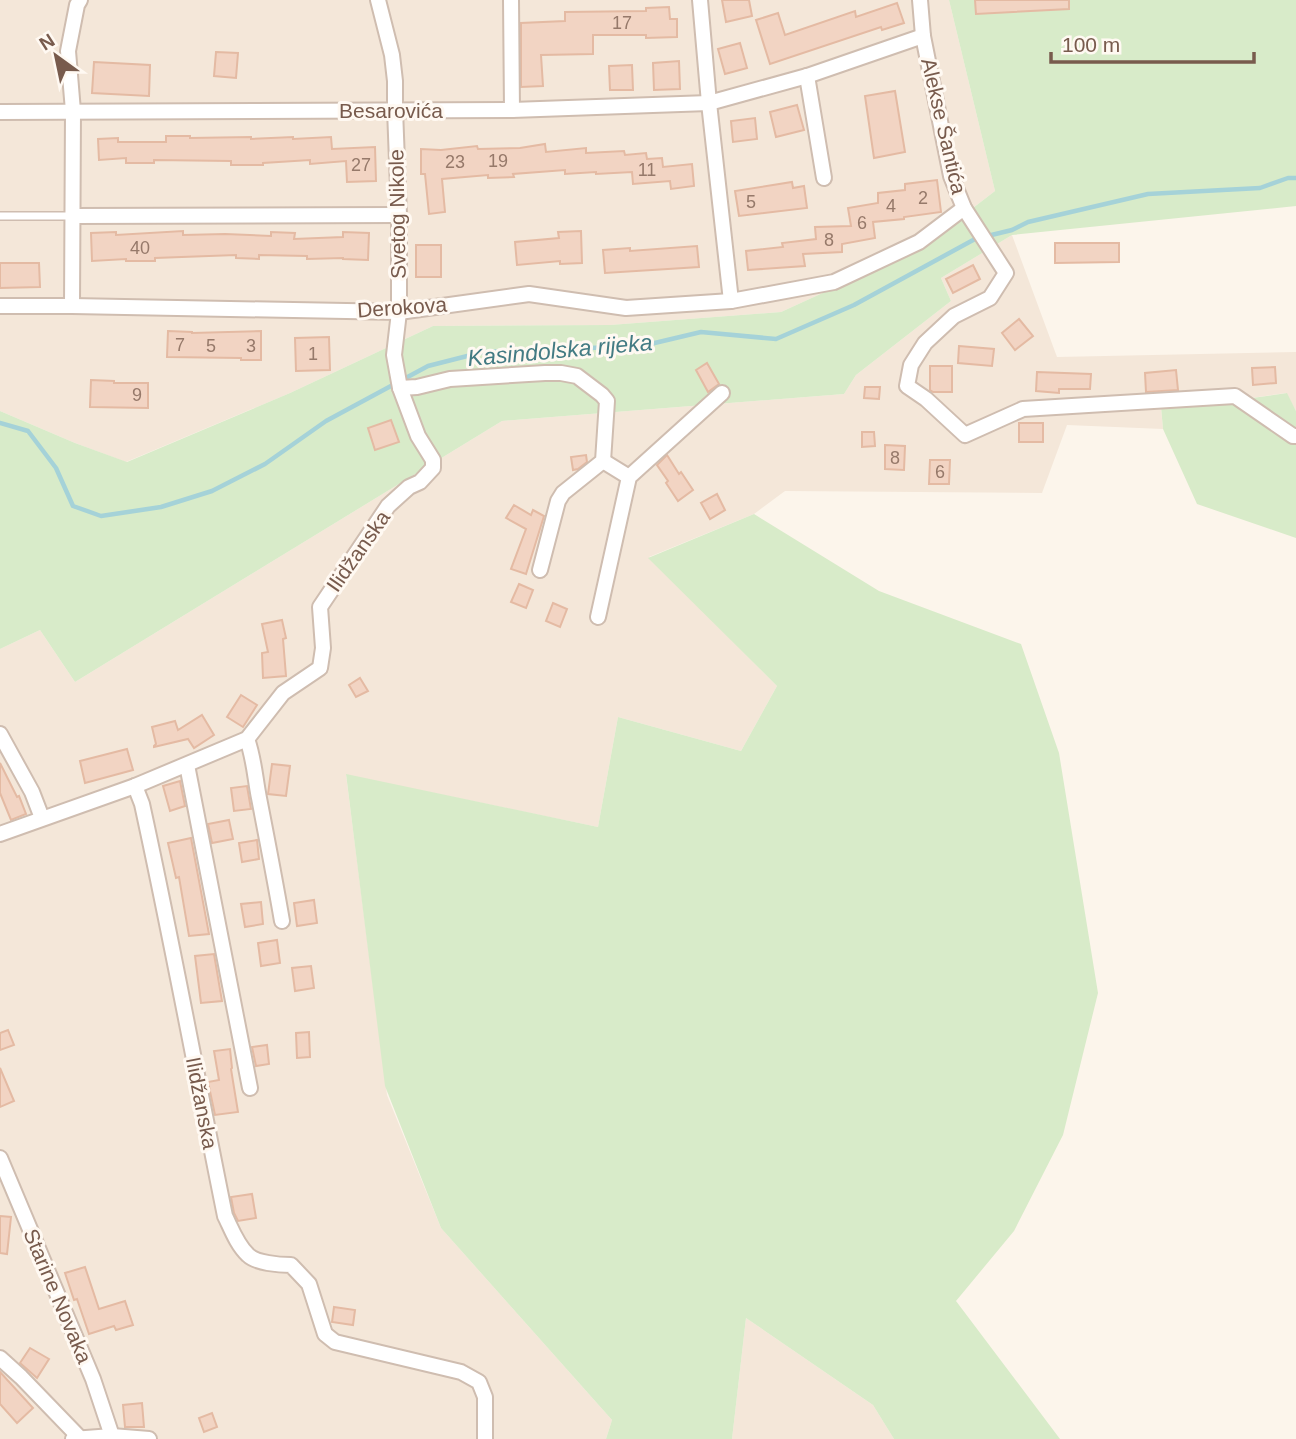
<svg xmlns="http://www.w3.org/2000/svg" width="1296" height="1439" font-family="Helvetica,sans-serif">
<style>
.residential{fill:#f4e7d9}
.green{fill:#d8ebc9}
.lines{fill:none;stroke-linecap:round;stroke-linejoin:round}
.stream{stroke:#a5d2d8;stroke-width:4.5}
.building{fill:#f2d4c3;stroke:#e4baa3;stroke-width:2}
.lane-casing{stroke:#cfbdb0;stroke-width:10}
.street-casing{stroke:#cfbdb0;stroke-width:18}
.lane{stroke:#fff;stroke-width:7}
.street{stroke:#fff;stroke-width:14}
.labels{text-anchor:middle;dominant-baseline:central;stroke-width:6;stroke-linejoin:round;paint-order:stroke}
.number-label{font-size:18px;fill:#96796a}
.street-label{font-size:21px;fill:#785b4d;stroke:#fff9f2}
.water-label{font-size:23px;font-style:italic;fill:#437b83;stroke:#fff9f2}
</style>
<rect width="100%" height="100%" fill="#fcf5eb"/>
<g class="residential">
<polygon points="0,0 949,0 995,191 921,248 781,312 610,325 433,326 290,393 126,462 75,443 0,411"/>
<polygon points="1012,235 1057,357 1296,352 1296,411 1286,393 1231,401 1161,408 1163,429 1067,425 1042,493 785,491 754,514 649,557 777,686 741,751 618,717 598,827 346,775 387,1095 441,1228 612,1420 606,1439 0,1439 0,649 40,630 75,682 502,421 844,394 856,375 951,301 941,278"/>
<polygon points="746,1318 873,1405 894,1439 732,1439"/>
</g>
<g class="green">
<polygon points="949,0 1296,0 1296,206 1012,235 941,278 951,301 856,375 844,394 502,421 75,682 40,630 0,649 0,411 75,443 127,462 290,393 433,326 610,325 781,312 921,248 995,191"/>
<polygon points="1287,393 1296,411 1296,538 1197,504 1163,429 1161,407 1231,401"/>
<polygon points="754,514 879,591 1021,644 1059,753 1098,993 1063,1135 1014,1231 956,1301 1060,1439 894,1439 873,1405 746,1318 732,1439 606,1439 612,1420 441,1228 385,1086 346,774 598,827 618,717 741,751 777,686 648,558"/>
</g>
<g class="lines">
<polyline class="stream" points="0,423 28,431 56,468 73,506 101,516 161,507 212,491 265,464 326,421 428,366 483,352 642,346 701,332 776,339 854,305 975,239 1012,230 1028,222 1148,194 1260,188 1288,178 1296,178"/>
</g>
<g class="building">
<polygon points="722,0 749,0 752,16 726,22"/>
<polygon points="975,0 1069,0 1069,9 976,14"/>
<polygon points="897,3 904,23 882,30 881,27 770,64 756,20 778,13 785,35 855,11 856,17"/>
<polygon points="669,7 670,19 677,19 677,37 646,38 646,35 593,35 593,54 541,55 543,86 521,87 521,23 565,21 565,12 646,11 646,8"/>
<polygon points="740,43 747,68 725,74 718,49"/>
<polygon points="216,52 238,53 236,78 214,76"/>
<polygon points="679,61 680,89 654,90 653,63"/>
<polygon points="94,62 150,65 149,96 92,93"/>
<polygon points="632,65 633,90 610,90 609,66"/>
<polygon points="895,91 905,152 874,158 865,96"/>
<polygon points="797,105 804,130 776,137 770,112"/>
<polygon points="755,118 757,139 733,142 731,121"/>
<polygon points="166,136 190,136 190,138 251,137 251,139 293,137 293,139 331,137 332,149 375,147 376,181 347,182 346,161 310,164 310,160 263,163 263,165 231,165 231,161 154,160 154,163 126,163 126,158 99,160 98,139 118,138 118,142 166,142"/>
<polygon points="545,144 546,152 586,148 586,153 624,151 625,155 646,153 647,159 662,158 663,167 692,164 694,186 671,189 670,181 633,184 632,172 596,174 596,172 565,174 565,170 513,174 514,177 488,178 488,175 442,179 445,212 429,214 425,174 421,174 421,149 441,150 477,146 478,149 520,148"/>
<polygon points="937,180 941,212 904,217 904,219 873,222 875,238 842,244 842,252 803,254 805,266 748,270 746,251 783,247 782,243 816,239 815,227 851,226 848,208 878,203 878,193 905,190 905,184"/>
<polygon points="792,182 793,188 804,186 807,208 739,216 735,191"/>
<polygon points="183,231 183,235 225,234 271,236 271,232 295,233 294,239 343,237 343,232 369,233 368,260 343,259 343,258 307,259 307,256 259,255 259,259 236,258 236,255 155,258 155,261 126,261 126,259 92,261 91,233 116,232 116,235"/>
<polygon points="581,231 582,263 560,264 560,261 517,265 515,242 559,238 558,232"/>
<polygon points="1055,243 1119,243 1119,262 1055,263"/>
<rect x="416" y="245" width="25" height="32"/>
<polygon points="697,246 699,267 605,273 603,250 630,248 630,251"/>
<polygon points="0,263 39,263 40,287 0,288"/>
<polygon points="973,265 980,279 953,293 946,279"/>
<polygon points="1019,319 1033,336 1015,350 1002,333"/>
<polygon points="168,331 192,332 192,333 261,331 261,360 241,360 241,358 167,357"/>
<polygon points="329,337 330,370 296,371 295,338"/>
<polygon points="959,346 994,349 992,366 958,363"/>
<polygon points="707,363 719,384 708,392 696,370"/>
<polygon points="930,366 952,366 952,392 933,392 930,390"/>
<polygon points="1275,367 1276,383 1253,385 1252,368"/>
<polygon points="1176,370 1178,390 1146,392 1145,373"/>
<polygon points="1037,372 1091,374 1090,389 1059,389 1059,393 1036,391"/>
<polygon points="91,380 114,381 114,383 148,383 148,408 90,407"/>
<polygon points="865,387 880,387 879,399 864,398"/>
<polygon points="391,420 399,442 375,450 368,428"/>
<rect x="1019" y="423" width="24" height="19"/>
<polygon points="862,432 874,432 875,446 862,447"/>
<polygon points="885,445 905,446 904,470 885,469"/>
<polygon points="586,455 587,462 578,469 573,470 571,457"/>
<polygon points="667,455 679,474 681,472 693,490 678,501 666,483 668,481 657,465"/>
<polygon points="930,460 950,460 949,484 929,484"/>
<polygon points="717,494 725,510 710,519 701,503"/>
<polygon points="514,505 531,515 533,510 544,516 526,574 511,569 526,529 506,518"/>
<polygon points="519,584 533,590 526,608 511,602"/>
<polygon points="553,603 567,609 560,627 546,621"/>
<polygon points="282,620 286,638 283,639 286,676 263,678 262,653 268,652 262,624"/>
<polygon points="360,678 368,691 356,697 349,685"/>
<polygon points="241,695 257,705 243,727 227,717"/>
<polygon points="202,715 214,735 194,748 188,739 154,747 154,746 156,744 152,727 175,721 178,730"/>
<polygon points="127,749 133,770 85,783 80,761"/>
<polygon points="0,763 17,797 19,796 26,814 11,820 0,793"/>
<polygon points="272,764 290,766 286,796 268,794"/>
<polygon points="180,781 185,806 170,811 163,786"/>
<polygon points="247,786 251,809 234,811 231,788"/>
<polygon points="229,820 233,839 212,843 208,824"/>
<polygon points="191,838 209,934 189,936 179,877 176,878 168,843"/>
<polygon points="257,840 259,859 242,862 239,843"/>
<polygon points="314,900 317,923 297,926 294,903"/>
<polygon points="261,902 263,924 245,927 241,904"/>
<polygon points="277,940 280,963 261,966 258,943"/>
<polygon points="214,954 222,1001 201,1003 195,956"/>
<polygon points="311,966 314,988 295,991 292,968"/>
<polygon points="8,1030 14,1045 0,1050 0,1033"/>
<polygon points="309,1032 310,1057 297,1058 296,1033"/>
<polygon points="267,1045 269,1064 256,1066 252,1047"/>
<polygon points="230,1049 232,1068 231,1069 238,1112 215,1115 208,1082 219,1080 214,1051"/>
<polygon points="0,1068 14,1101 0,1107"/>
<polygon points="252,1194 256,1218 238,1221 234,1213 231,1197"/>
<polygon points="0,1216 11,1217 7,1254 0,1253"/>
<polygon points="85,1267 99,1309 125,1301 133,1325 116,1330 114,1326 89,1334 77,1299 74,1300 65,1273"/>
<polygon points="334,1307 355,1310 353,1325 332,1322"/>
<polygon points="30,1348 49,1359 37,1378 20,1363"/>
<polygon points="0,1372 33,1408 17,1423 0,1404"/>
<polygon points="142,1403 144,1427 125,1427 123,1405"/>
<polygon points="212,1413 217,1427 204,1432 199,1418"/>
</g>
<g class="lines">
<defs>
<polyline id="lane" points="0,216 73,216"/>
<g id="street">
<polyline points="511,0 512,110"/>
<polyline points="700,0 709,103 731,301"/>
<polyline points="920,0 923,36 951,176 964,208 1006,273 990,298 954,316 925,343 911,365 907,386 926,399 965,435 1023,409 1235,396 1293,436 1296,436"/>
<polyline points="807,76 824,178"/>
<polyline points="0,112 512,110 709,103 807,76 923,36"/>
<polyline points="73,216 399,215"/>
<polyline points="0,306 72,306 399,312 529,294 626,308 731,301 834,282 919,242 964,208"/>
<polyline points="72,306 73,111 68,51 77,5 80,0"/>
<polyline points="400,388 417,387 450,379 545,373 561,373 577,376 602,395 607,401 603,461 563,493 558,501 540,570"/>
<polyline points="603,461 629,477"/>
<polyline points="598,617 629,477 722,393"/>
<polyline points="0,734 32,792 42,818"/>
<path d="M247,739C254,758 255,778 259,798C267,839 275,880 282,921"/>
<polyline points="187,765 250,1088"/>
<path d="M135,786L142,804C172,941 197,1078 225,1216C231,1228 237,1245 248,1255C256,1263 279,1265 291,1265L309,1284L325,1334L335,1342L461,1372L479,1382L485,1397V1439"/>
<polyline points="0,834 135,786 247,739 283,693 320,668 323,648 320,607 388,506 409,487 420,482 433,468 433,460 418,436 400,388 394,355 399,312 399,215 395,109 395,81 392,55 378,0"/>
<polyline points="0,1158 93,1379 112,1436"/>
<polyline points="0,1358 21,1377 79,1437"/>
<polyline points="73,1439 112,1436 149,1439"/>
</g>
</defs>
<use href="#lane" class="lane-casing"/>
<use href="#street" class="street-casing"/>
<use href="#lane" class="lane"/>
<use href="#street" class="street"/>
</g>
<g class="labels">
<g class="number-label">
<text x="622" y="23">17</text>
<text x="498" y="161">19</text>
<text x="455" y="162">23</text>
<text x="361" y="165">27</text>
<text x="647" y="170">11</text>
<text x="923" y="198">2</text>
<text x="751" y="202">5</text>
<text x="891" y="206">4</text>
<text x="862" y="223">6</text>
<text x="829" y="240">8</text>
<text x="140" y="248">40</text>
<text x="180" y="345">7</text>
<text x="211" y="346">5</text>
<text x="251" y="346">3</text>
<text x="313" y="354">1</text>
<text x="137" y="395">9</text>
<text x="895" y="458">8</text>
<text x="940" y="472">6</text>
</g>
<g class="street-label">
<text x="391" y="110">Besarovića</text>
<text transform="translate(944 126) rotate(77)">Alekse Šantića</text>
<text transform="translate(397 214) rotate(-91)">Svetog Nikole</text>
<text transform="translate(402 307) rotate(-4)">Derokova</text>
<text transform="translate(358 551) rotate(-55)">Ilidžanska</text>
<text transform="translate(202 1103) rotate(79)">Ilidžanska</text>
<text transform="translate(58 1296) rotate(67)">Starine Novaka</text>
</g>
<g class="water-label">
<text transform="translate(560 350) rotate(-5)">Kasindolska rijeka</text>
</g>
</g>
<g transform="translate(56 56) rotate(327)" stroke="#fff9f2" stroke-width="5" paint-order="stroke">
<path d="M0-5L12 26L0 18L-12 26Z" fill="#785b4d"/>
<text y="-10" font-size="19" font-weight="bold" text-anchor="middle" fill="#785b4d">N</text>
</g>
<path d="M1051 52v10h203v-10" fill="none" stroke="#785b4d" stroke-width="3.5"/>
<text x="1062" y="52" font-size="21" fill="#785b4d" stroke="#fff9f2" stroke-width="5" paint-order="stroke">100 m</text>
</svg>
